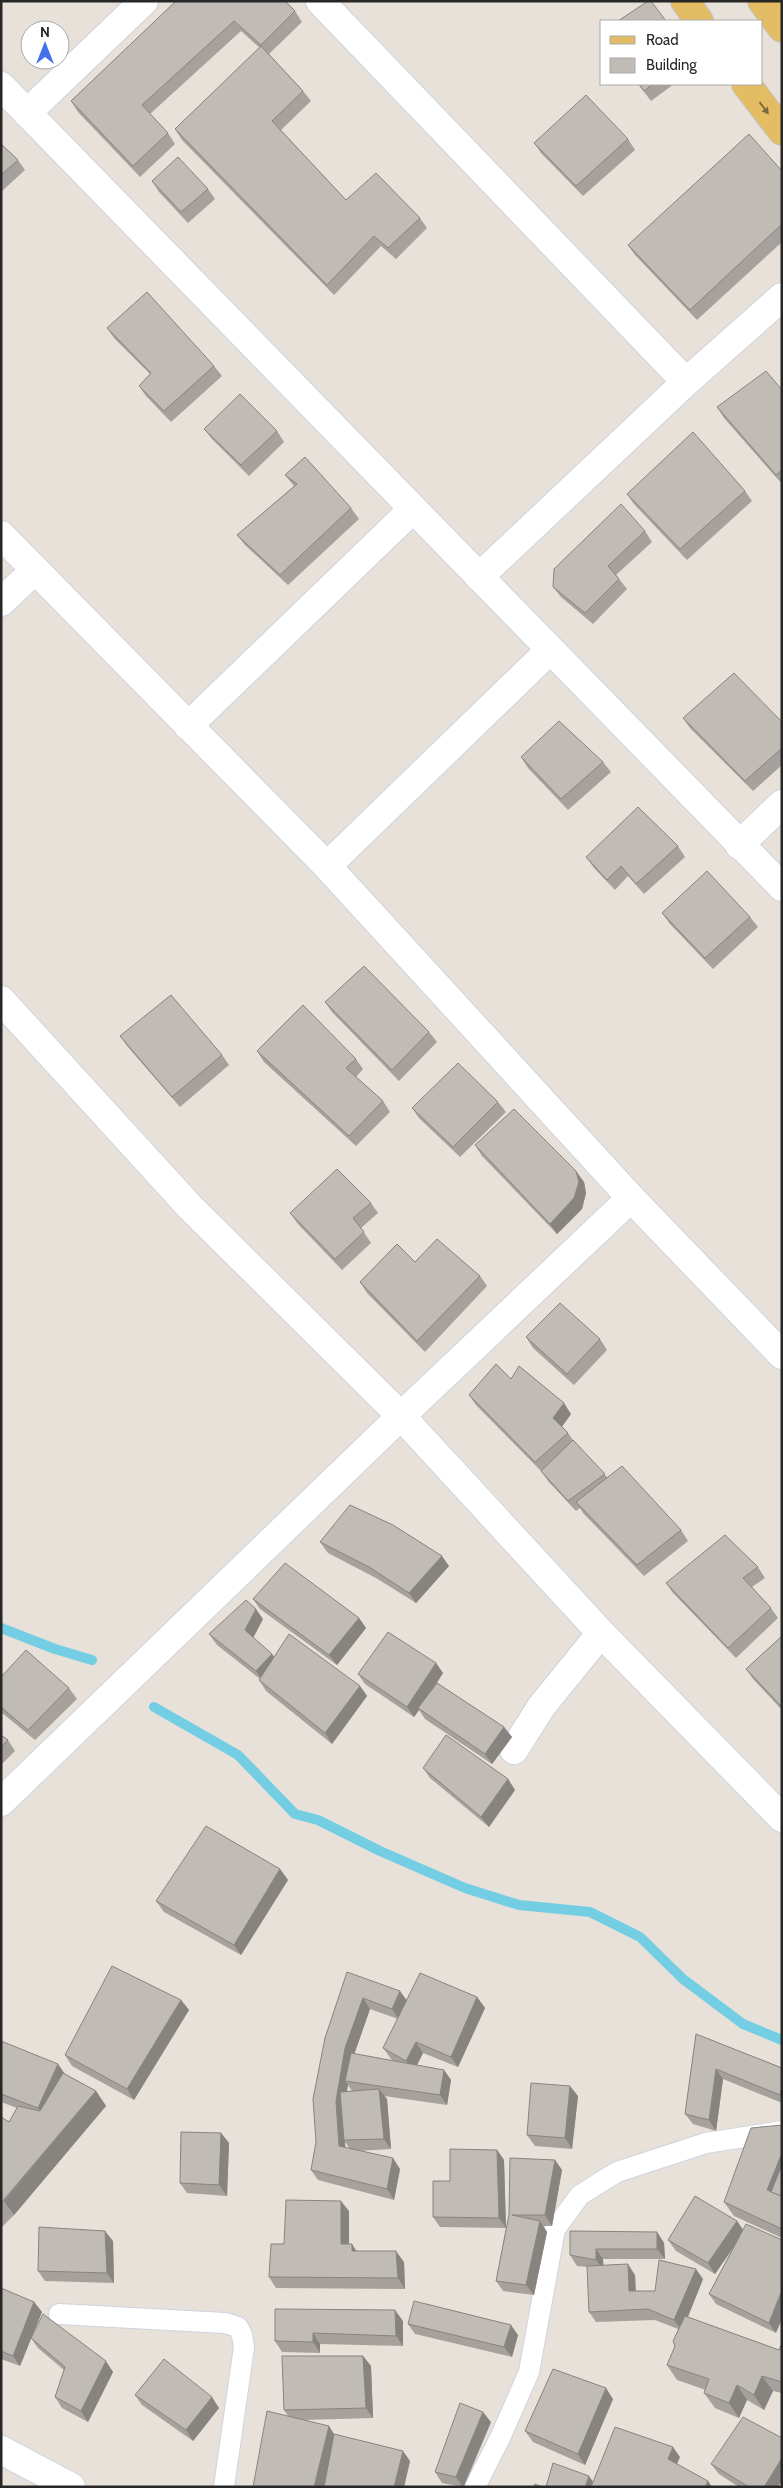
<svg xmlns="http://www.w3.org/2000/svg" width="783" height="2488" font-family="Cabin,sans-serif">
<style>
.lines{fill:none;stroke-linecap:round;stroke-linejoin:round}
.stream{stroke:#73cee3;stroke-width:10}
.lane-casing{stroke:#cfd3df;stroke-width:22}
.street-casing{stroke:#cfd3df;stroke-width:30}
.secondary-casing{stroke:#cfd3df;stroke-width:30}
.primary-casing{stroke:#c3c3c3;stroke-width:30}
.lane{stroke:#fff;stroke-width:20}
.street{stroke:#fff;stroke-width:28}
.secondary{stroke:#fff;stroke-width:28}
.primary{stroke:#e4bc63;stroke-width:28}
.wall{fill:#a6a19d;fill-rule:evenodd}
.shaded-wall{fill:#87837f}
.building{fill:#c1bbb6;stroke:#87837f}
.oneway{fill:#7c6a42}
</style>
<rect width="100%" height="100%" fill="#e8e1d9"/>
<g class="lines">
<g class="stream">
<polyline points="1,1628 55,1649 92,1660"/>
<polyline points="154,1707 238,1755 295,1814 318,1820 380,1851 465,1888 519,1905 590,1912 640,1937 683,1979 743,2024 782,2040"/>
</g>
<defs>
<g id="lane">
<polyline points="59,2314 225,2323 238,2327 242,2335 244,2347 224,2487"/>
<polyline points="475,2487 500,2438 529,2372 555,2229 580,2195 617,2172 706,2143 782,2131"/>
</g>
<g id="street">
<polyline points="320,1 686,382"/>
<polyline points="1,86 782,887"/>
<polyline points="27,113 144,1"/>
<polyline points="1,535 327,866 631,1198 782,1355"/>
<polyline points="479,577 686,382 782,297"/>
<polyline points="1,602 35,570"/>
<polyline points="188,726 413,509"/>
<polyline points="739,845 782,804"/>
<polyline points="327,866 550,650"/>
<polyline points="631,1198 401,1416 601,1633 782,1818"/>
<polyline points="514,1750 541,1707 601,1633"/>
</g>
<g id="secondary">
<polyline points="1,1000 190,1207 401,1416 1,1802"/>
<polyline points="1,2450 71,2487"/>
</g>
<g id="primary">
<polyline points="685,1 699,21"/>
<polyline points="762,1 782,28"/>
<polyline points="746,84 782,131"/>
</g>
</defs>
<use href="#lane" class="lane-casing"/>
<use href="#street" class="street-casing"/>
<use href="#secondary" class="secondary-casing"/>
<use href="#primary" class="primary-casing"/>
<use href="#lane" class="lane"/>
<use href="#street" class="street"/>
<use href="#secondary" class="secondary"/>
<use href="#primary" class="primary"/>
</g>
<g class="wall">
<polygon points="176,1 295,11 302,22 269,54 303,91 311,101 281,130 346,200 420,218 427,228 396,259 381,246 334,295 182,140 175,129 260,48 241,31 150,114 168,133 175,144 140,177 78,112 71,101"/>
<polygon points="638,84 674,84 651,101"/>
<polygon points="628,139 635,150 583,196 541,153 534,143"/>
<polygon points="1,144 18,160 25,170 1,192"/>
<polygon points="782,171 782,242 697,320 635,255 628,245"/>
<polygon points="152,181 208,189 215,199 188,223 159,192"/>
<polygon points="107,328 214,366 222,376 171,422 146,396 139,386 150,374 114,338"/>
<polygon points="782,390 782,484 724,418 717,407"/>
<polygon points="204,429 277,431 284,442 249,476 212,439"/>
<polygon points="285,475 351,508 359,519 288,585 245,545 237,535 294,486"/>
<polygon points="745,491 752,501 687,560 634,504 627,494"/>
<polygon points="645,531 652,542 616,575 627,589 593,624 561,597 553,587"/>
<polygon points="683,718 782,722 782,765 753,791 690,728"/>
<polygon points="521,757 603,762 611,772 568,810 528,768"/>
<polygon points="678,846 685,857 644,894 628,876 615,890 594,868 586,857"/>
<polygon points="662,913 750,917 758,927 713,969 670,924"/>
<polygon points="325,1002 429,1032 437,1042 399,1081 332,1012"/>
<polygon points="120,1036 222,1055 229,1065 180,1107 127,1046"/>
<polygon points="257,1051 356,1059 363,1069 356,1077 383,1101 390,1112 356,1146 264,1062"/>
<polygon points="498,1102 506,1112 460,1157 419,1118 412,1108"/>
<polygon points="475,1145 584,1182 586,1193 582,1209 557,1234 482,1156"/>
<polygon points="371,1203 378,1213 361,1228 371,1243 342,1270 298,1224 290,1213"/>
<polygon points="415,1262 480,1276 487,1286 425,1352 367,1293 360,1282"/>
<polygon points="526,1337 600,1339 607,1350 574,1385 533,1348"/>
<polygon points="511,1379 571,1414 562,1426 568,1433 575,1443 607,1477 681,1530 688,1541 644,1576 583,1513 580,1508 576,1511 548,1481 541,1471 476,1405 469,1395"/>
<polygon points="320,1542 449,1566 416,1603 376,1578 328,1553"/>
<polygon points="758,1567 765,1578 752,1587 771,1608 778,1618 736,1658 673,1593 666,1583"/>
<polygon points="253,1599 359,1618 366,1628 337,1665 260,1609"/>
<polygon points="263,1619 253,1638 272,1654 274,1657 360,1686 367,1696 332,1744 266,1691 259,1680 260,1679 217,1645 209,1634"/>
<polygon points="782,1636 782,1710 753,1679 746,1669"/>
<polygon points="436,1663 443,1673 437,1683 504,1727 512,1737 492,1764 425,1719 419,1710 414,1717 365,1684 358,1674"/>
<polygon points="1,1677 69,1688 77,1699 35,1740 1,1712"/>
<polygon points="1,1735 8,1740 15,1751 1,1765"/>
<polygon points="423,1768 508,1779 515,1790 489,1827 430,1778"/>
<polygon points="280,1869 288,1880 241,1955 164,1912 156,1901"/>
<path d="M347,1972L407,2000L477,1997L485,2008L458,2067L423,2053L417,2065L444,2070L451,2080L447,2105L384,2096L387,2099L391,2149L357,2151L400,2169L394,2200L318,2180L311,2170ZM370,2009L398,2019L383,2048L391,2059L395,2061L354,2054ZM348,2085L352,2091H347ZM345,2142L350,2149L345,2148Z"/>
<polygon points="181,2000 189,2010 134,2100 72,2066 65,2055"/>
<polygon points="696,2034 782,2068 782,2103 723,2079 716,2131 693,2124 685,2114"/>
<polygon points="1,2041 65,2074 96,2091 106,2106 14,2215 1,2228 1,2117 9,2122 17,2108 1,2102"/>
<polygon points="578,2096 572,2149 535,2146 527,2135"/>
<polygon points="782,2125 782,2238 734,2216 724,2202"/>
<polygon points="221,2133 229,2143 227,2196 187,2193 180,2183"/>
<polygon points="497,2150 504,2160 506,2228 555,2160 562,2170 552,2226 543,2226 547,2232 534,2295 503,2291 496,2281 506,2228 440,2227 433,2217 450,2181"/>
<polygon points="349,2211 349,2244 357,2251 404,2262 405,2289 276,2288 269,2277 284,2244"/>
<polygon points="737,2221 743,2229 776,2333 716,2304 709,2294 734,2246 715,2274 676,2251 668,2240"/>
<polygon points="657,2232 664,2243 665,2259 603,2259 603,2265 635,2275 636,2291 655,2291 703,2279 688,2317 779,2350 782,2343 782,2393 773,2391 764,2410 747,2400 739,2418 715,2408 704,2393 706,2390 677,2380 667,2365 675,2346 678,2329 655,2320 596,2322 589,2312 588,2267 577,2266 570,2255"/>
<polygon points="113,2241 114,2283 45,2281 38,2271"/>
<polygon points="1,2288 34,2302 42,2312 33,2333 113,2372 88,2422 62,2408 55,2397 64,2370 38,2348 31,2338 20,2366 1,2359"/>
<polygon points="275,2309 403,2321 403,2346 320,2344 320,2353 282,2352 275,2341"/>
<polygon points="408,2324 518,2335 512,2357 415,2334"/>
<polygon points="363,2356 371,2366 373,2418 304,2420 334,2434 410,2461 404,2487 324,2487 288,2416 284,2410"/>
<polygon points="135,2395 219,2408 193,2441 142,2405"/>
<polygon points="613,2399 585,2465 533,2442 525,2431"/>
<polygon points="491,2422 464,2487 442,2483 435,2472"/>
<polygon points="711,2464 778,2487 739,2487 719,2474"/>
</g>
<g class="shaded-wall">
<polygon points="576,1171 584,1182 586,1193 582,1209 557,1234 550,1224"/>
<polygon points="564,1403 571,1414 561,1428 553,1418"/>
<polygon points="442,1556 449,1566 416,1603 409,1593"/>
<polygon points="256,1609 263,1619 252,1640 245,1630"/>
<polygon points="359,1618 366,1628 337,1665 329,1655"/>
<polygon points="272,1654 279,1664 263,1681 256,1671"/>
<polygon points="436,1663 443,1673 419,1709 418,1708 419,1710 414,1717 407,1707"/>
<polygon points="360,1686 367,1696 332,1744 325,1733"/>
<polygon points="504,1727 512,1737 492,1764 485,1754"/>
<polygon points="508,1779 515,1790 489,1827 481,1817"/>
<polygon points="280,1869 288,1880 241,1955 234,1945"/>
<polygon points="400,1991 408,2002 399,2020 392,2009"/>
<polygon points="477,1997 485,2008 458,2067 451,2057"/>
<polygon points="363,1998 370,2009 345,2081 348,2085 343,2112 344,2140 345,2142 346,2157 339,2146 336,2101 345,2048"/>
<polygon points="181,2000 189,2010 134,2100 127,2089"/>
<polygon points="416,2042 423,2053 414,2071 406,2061"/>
<polygon points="58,2064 65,2074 45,2118 38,2108"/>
<polygon points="716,2069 723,2079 716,2131 709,2120"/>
<polygon points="444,2070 451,2080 447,2105 440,2095"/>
<polygon points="570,2086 578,2096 572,2149 565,2138"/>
<polygon points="782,2087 782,2098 780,2095"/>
<polygon points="379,2089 387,2099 391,2149 384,2139"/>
<polygon points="96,2091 106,2106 14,2215 4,2201"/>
<polygon points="221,2133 229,2143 227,2196 219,2185"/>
<polygon points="497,2150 504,2160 506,2228 499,2218"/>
<polygon points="782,2153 782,2194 780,2198 767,2190"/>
<polygon points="393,2158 400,2169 394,2200 387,2189"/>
<polygon points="555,2160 562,2170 552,2226 545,2215"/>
<polygon points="341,2201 349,2211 349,2255 341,2244"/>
<polygon points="540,2221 547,2232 534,2295 526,2285"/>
<polygon points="737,2221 744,2232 715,2274 708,2263"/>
<polygon points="105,2231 113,2241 114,2283 107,2273"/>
<polygon points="657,2232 664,2243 665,2259 657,2249"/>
<polygon points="352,2244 359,2255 352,2251"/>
<polygon points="596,2249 603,2259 604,2270 596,2260"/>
<polygon points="396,2251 404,2262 405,2289 398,2278"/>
<polygon points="628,2264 635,2275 636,2301 629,2291"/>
<polygon points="696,2269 703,2279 682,2331 674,2320"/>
<polygon points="782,2290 782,2319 776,2333 769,2323"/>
<polygon points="34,2302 42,2312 20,2366 13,2356"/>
<polygon points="395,2310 403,2321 403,2346 396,2336"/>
<polygon points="511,2325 518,2335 512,2357 504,2347"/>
<polygon points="313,2333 320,2344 320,2353 313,2342"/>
<polygon points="363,2356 371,2366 373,2418 366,2408"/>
<polygon points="106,2361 113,2372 88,2422 81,2411"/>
<polygon points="762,2376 773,2391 764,2410 754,2395"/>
<polygon points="737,2385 747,2400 739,2418 729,2403"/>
<polygon points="606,2388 613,2399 585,2465 578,2454"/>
<polygon points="212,2397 219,2408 193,2441 186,2430"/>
<polygon points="483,2412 491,2422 463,2487 456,2477"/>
<polygon points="329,2426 336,2437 324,2487 314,2487"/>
<polygon points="673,2447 680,2457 675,2469 668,2459"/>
<polygon points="403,2451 410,2461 404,2487 394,2487"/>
<polygon points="782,2458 782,2481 778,2487 764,2487"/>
<polygon points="589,2476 596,2486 596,2487 585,2487"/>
<polygon points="708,2481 712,2487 705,2487"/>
</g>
<g class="building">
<polygon points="176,1 285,1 295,11 261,45 234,21 142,105 168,133 133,166 71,101"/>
<polygon points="648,1 651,1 666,21 618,21"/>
<polygon points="261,46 303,91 272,121 346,200 376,173 420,218 388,248 374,236 327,285 175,129"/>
<polygon points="639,84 653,84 644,91"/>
<polygon points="586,95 628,139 576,186 534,143"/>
<polygon points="749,134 782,171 782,224 690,310 628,245"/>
<polygon points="1,144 18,160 1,175"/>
<polygon points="178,157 208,189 181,212 152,181"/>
<polygon points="147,292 214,366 164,411 139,386 151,373 107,328"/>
<polygon points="766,371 782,390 782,470 776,475 717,407"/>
<polygon points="240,394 277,431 241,465 204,429"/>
<polygon points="693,432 745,491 680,549 627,494"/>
<polygon points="305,457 351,508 280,575 237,535 297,484 285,475"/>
<polygon points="621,504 645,531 608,566 619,579 585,613 553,587 554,569"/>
<polygon points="734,673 782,722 782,748 745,781 683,718"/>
<polygon points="559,721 603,762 561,799 521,757"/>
<polygon points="638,807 678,846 636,884 621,866 607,880 586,857"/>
<polygon points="707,871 750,917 705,958 662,913"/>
<polygon points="364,966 429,1032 392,1070 325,1002"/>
<polygon points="171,995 222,1055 172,1097 120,1036"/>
<polygon points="303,1005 356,1059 346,1068 383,1101 349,1136 257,1051"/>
<polygon points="458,1063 498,1102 453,1147 412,1108"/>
<polygon points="514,1109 576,1171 579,1182 574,1198 550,1224 475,1145"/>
<polygon points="337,1169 371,1203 353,1218 364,1232 335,1259 290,1213"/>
<polygon points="437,1239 480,1276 417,1341 360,1282 397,1244 415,1262"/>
<polygon points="560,1303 600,1339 567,1374 526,1337"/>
<polygon points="496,1364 511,1379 519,1366 564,1403 553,1418 568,1433 535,1462 469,1395"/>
<polygon points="573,1440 605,1474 568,1501 541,1471"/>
<polygon points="622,1466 681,1530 637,1565 576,1502"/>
<polygon points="350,1505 393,1525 442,1556 409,1593 369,1567 320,1542"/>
<polygon points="725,1535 758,1567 743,1578 771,1608 728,1648 666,1583"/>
<polygon points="285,1563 359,1618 329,1655 253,1599"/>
<polygon points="246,1600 256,1609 245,1630 272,1654 256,1671 209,1634"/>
<polygon points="388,1632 436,1663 407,1707 358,1674"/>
<polygon points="289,1634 360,1686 325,1733 259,1680"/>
<polygon points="782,1636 782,1707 746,1669"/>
<polygon points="26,1650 69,1688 28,1730 1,1707 1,1677"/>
<polygon points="437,1683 504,1727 485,1754 418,1708"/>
<polygon points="1,1735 8,1740 1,1747"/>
<polygon points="446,1735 508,1779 481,1817 423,1768"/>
<polygon points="206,1826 280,1869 234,1945 156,1901"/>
<polygon points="112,1966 181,2000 127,2089 65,2055"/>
<polygon points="347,1972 400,1991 392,2009 363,1998 345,2048 336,2101 339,2146 393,2158 387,2189 311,2170 316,2142 313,2099 325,2038"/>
<polygon points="420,1973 477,1997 451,2057 416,2042 406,2061 383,2048"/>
<polygon points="696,2034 782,2068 782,2087 780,2095 716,2069 709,2120 685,2114"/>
<polygon points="1,2041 58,2064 38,2108 1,2094"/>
<polygon points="351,2053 444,2070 440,2095 345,2081"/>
<polygon points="63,2073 96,2091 1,2203 1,2117 9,2122 18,2106 40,2111"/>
<polygon points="531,2083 570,2086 565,2138 527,2135"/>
<polygon points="379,2089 384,2139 344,2140 340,2092"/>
<polygon points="782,2125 782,2153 767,2190 782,2196 782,2229 724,2202 751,2128"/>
<polygon points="181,2132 221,2133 219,2185 180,2183"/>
<polygon points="450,2149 497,2150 499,2218 433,2217 433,2181 450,2181"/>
<polygon points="510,2158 555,2160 545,2215 512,2215 540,2221 526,2285 496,2281 509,2215"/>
<polygon points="782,2165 782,2196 771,2192"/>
<polygon points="695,2196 737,2221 708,2263 668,2240"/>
<polygon points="286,2200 341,2201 341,2244 352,2244 352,2251 396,2251 398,2278 269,2277 271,2244 284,2244"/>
<polygon points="746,2224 782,2240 782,2290 769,2323 709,2294"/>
<polygon points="39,2227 105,2231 107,2273 38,2271"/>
<polygon points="570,2231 657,2232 657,2249 596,2249 596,2260 570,2255"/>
<polygon points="659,2260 696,2269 674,2320 648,2309 589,2312 587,2266 628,2264 629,2291 655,2291"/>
<polygon points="1,2288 34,2302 13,2356 1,2351"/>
<polygon points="414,2301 511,2325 504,2347 408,2324"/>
<polygon points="275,2309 395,2310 396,2336 313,2333 313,2342 275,2341"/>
<polygon points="43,2314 106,2361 81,2411 55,2397 65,2367 31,2338"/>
<polygon points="685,2316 779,2350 782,2343 782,2382 762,2376 754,2395 737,2385 729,2403 704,2393 709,2379 667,2365 675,2346 673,2341"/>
<polygon points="282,2356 363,2356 366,2408 284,2410"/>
<polygon points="164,2359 212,2397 186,2430 135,2395"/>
<polygon points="553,2369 606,2388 578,2454 525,2431"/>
<polygon points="460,2403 483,2412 456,2477 435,2472"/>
<polygon points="267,2411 329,2426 314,2487 253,2487"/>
<polygon points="743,2417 782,2438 782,2458 764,2487 749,2487 711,2464"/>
<polygon points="615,2427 673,2447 668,2459 708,2481 705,2487 591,2487"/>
<polygon points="334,2434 403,2451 394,2487 324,2487"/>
<polygon points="553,2463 589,2476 585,2487 546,2487"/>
<polygon points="535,2484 542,2487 534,2487"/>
</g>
<defs><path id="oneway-solid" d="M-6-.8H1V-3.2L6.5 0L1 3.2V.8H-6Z" transform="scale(1.25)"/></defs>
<use class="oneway" href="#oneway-solid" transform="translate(764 108) rotate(53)"/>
<rect width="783" height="2488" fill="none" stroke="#272727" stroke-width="5"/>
<rect x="600" y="20" width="162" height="65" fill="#ffffff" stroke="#a9a9a9"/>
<rect x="610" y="36" width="25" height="8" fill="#e4bc63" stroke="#a9a9a9"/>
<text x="646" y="45" font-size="15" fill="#272727">Road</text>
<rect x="610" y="58" width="25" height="15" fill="#c1bbb6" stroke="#a9a9a9"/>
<text x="646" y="70" font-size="15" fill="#272727">Building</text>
<g transform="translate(45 45)"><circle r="24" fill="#ffffff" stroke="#a9a9a9"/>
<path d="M0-4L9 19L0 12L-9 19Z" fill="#4470ea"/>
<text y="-8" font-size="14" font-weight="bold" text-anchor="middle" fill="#272727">N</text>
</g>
</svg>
